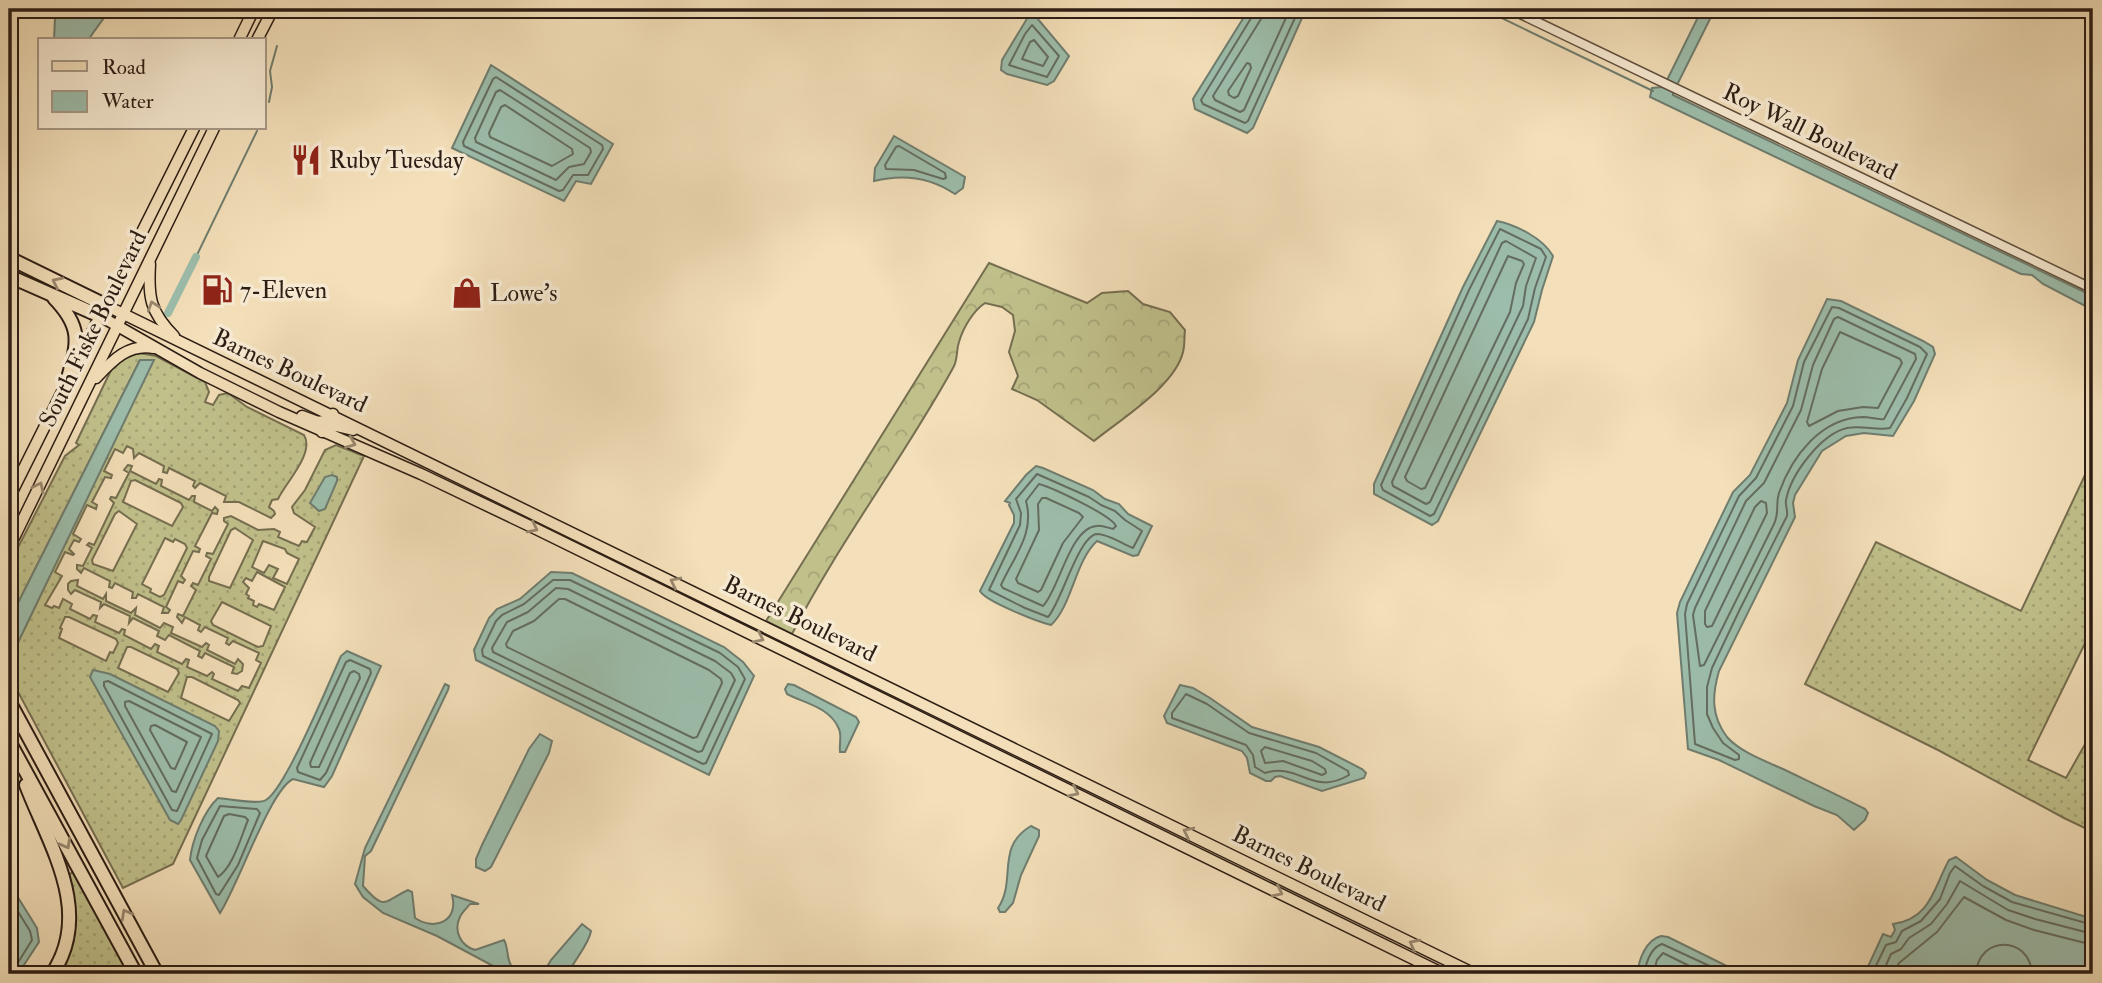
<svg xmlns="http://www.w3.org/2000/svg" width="2102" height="983" font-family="'IM FELL Double Pica',serif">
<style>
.grass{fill:url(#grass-dots);stroke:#766e50;stroke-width:2;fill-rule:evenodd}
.forest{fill:url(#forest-crowns);stroke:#766e50;stroke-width:2}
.water{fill:#9cbdab;stroke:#6f7d6f;stroke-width:2}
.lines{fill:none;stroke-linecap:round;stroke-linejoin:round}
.shore{stroke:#646d60;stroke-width:2}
.stream{stroke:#6f7d6f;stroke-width:2}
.canal{stroke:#9cbdab;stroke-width:8}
.minor-casing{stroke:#5e4e3d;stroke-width:11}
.major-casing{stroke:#2c1d14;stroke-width:13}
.highway-casing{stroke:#2c1d14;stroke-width:16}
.minor{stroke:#f7ead2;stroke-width:8}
.major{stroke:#f3dfb9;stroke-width:10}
.highway{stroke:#f3dfb9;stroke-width:12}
.oneway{stroke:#99886f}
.labels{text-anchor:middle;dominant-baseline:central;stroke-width:7;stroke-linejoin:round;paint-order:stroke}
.street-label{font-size:24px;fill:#2c1d14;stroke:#f7ead2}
.poi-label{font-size:24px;fill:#2c1d14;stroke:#f7ead2;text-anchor:start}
</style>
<defs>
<pattern id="grass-dots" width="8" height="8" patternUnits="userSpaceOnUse" patternTransform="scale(1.75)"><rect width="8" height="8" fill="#c0c08b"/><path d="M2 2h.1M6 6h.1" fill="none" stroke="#a5a577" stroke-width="1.8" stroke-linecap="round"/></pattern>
<pattern id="forest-crowns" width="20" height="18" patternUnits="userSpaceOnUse" patternTransform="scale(1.75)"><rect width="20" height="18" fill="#c0c08b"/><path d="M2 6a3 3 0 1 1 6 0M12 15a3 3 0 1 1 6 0" fill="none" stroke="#a5a577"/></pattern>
</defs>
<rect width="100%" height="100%" fill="#f3dfb9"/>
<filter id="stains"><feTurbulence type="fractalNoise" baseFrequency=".00286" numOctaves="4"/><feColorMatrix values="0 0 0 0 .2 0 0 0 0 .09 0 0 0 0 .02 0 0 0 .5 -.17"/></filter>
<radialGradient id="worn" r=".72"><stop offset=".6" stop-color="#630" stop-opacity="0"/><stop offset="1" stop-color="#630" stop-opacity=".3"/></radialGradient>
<g class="grass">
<path d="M139,353L156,356L205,382L209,392L205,402L213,405L219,395L228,393L247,407L304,435C315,453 286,482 278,499L272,500L269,507L274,511L275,514L271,518L239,502H224L226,496L200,483L195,488L193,486L195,481L169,468L167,473L163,472L164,466L139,453L134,458L133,449L127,446L123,453L115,449L104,471L112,475L111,478L105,477L92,502L97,505L96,509L87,505L73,534L81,539L79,542L74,540L69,549L74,554L73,555L65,552L55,572L62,576L45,605L52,608L54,606L59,608L63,599L72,604L70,609L90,619L93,615L97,616L95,622L119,633L122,629L125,630L124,635L151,649L155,644L159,646L157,652L182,664L186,659L189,660L187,667L207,676L212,672L214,674L212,679L238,691L242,686L249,688L261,663L256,660L259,653L233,641L229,645L226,643L228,638L205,627L201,632L198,630L200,625L185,617L182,623L177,617L178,614L183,616L196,590L191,586L193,583L198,585L211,559L206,556L207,553L213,554L228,524L224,521V518L231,516L258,530L274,529L280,532L278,537L299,546L302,541L307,542L315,527L294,513L292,507L305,490L325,450L336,445L364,456L173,864L123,888L9,675V661L153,360H140L9,621V565L65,456L79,445L76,443L113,366L124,358ZM235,528L253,540L230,588L209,581V577L231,530ZM263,541L285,549L287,553L299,559L287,584L273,578L278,569L269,565L264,573L252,567ZM257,572L285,587L274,610L259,604L257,607L253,605L254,601L248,598L249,596L246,594L249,588L243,582L246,578L252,581ZM222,602L271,626L263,646L258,647L213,625L211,621ZM65,617H69L116,639L118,643L113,653L110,652L106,661L59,638L62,629L60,628ZM127,647H131L177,669L179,673L168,692L118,668ZM187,677H192L238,700L240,703L229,721L181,698Z"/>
<polygon points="2093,458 2093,636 2089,635 2028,760 2066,778 2093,730 2093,832 2064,818 1938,750 1805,684 1876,542 2021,611"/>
<path d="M128,465L132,466L130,471L156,484L159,479L162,480L161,486L189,500L192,496H195L194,502L212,511L215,507L218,510L217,514L212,513L195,546L200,549L199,552L193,551L181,576L185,580L183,583L178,581L166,607L170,610L168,613H162L164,607L138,594L136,598H132L133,592L115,583L112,588L109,587L110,581L84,568L81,573L77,569V565L83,566L92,548L87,545L89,543L94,545L114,503L110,499L111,497L116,498L129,473L124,470ZM135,480L181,503L183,507L172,526L123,502L131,481ZM119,511L137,524L113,571L93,564L92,560L115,514ZM165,538L173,542L175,539L185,544L187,548L164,595L160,597L150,592L151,589L142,584Z"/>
<polygon points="78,580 77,586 103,599 106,594 106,601 131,613 136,608 135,615 160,628 164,623 173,627 171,633 202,647 206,643 209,645 207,650 235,664 238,659 243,664 242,671 237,674 232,673 234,667 205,653 202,658 198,656 200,651 169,635 165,640 157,636 159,631 133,618 129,623 130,616 104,604 100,608 101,602 75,590 71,594 68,590 68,584 71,581"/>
<polygon points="74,872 129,974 59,974 66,959 67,875"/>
</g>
<path class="forest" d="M989,263L1087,303L1102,293L1128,291L1143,304L1170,312L1185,330C1184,337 1185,345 1183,352C1175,386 1121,419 1094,441L1037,400L1012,389L1018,376L1009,352L1015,331L1013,315L1002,307L985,303C973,311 963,328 959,342C956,351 958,360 953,368C903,459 839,542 792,634L766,621Z"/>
<g class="water">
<polygon points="60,9 122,9 120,13 106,15 88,40 54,40 55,18"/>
<polygon points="1249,9 1306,9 1253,128 1247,133 1195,109 1193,99"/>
<polygon points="1702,9 1715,9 1677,85 1667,80"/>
<polygon points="1028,17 1037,18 1069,56 1054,81 1047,85 1007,74 1001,70 1002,60"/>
<polygon points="491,65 613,144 591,184 576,181 564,201 452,148"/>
<polygon points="1662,87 1673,92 1673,95 2093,296 2093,310 2043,284 2032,275 2021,274 1650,97 1652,88"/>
<path d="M894,136L965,177L963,188L955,194C930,177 902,174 874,181L875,168Z"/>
<path d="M1497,221C1516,225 1543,238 1553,256L1542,290L1534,322L1438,521L1432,525L1374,494V484L1463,287Z"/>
<path d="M1827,299L1841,301L1923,341L1933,347L1935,354L1914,401L1893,436L1864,433L1846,436L1822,451L1795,495L1793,503L1795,517L1719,671C1712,695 1711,716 1727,737C1740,752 1765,761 1783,769C1810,782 1838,795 1865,809L1868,813L1865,820L1854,830L1837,815L1814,806L1719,760L1688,749L1677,613L1680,602L1733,492L1750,475L1787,403L1798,360Z"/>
<polygon points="140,360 154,360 9,661 9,621"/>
<path d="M1036,466L1043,468L1093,490L1105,499L1119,504L1128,514L1152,526L1138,555L1133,556L1097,541C1075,561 1072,606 1051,625C1038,622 985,601 980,591L1014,523V515L1009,505L1010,503L1005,501L1026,475Z"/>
<polygon points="332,475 337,477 337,481 325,509 319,511 310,503 325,477"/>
<polygon points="551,572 572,573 724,647 743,662 754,676 709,775 476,660 474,650 489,618 497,609 520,599"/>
<path d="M347,651L381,666L332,776L324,787L293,779C270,790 238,886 220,913L190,860C192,840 204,811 218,798C229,799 258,805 266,800C286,788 329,682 341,656Z"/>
<polygon points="93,670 110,674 215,726 219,731 218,741 181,820 178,824 170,820 90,677"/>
<path d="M445,684L449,686L448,690L371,851L365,856L363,886C385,911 383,902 408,890L412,892L415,918C436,932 459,920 452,895L479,904H470C467,908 462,912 460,917C453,931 461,946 475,950L504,940C509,948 506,962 513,968C518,972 524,971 529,974H508L437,936L383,913L363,897L355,884L365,848Z"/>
<path d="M788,684L794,685L856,717L859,722L845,752H840C839,744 842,736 839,729C830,707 804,703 787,694L785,689Z"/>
<polygon points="1180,685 1193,688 1210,698 1252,727 1319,747 1362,769 1366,773 1364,778 1322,791 1280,776 1275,777 1271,781 1266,781 1250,773 1247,758 1242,751 1167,723 1164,716"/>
<polygon points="540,734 552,741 549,753 491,867 485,871 476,867 476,859 482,845 529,749"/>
<path d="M1031,826L1039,830V836L1021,875L1013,903L1005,912H1000L998,908C1017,880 995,847 1031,826Z"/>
<path d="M1956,857L1987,880L2015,895L2093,919V974H2012L2004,971L1984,974L1865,973L1883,934L1891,937L1895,930L1893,924C1931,919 1934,887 1949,860Z"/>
<polygon points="9,883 37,928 39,942 18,974 9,974"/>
<path d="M582,924L591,931C589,944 575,959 569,972L568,974H548V965L551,960Z"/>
<path d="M1661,936L1668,937L1743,974H1638C1638,960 1646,940 1661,936Z"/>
</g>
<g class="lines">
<g class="shore">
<polyline points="1254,9 1253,15 1201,100 1203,104 1245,123 1248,121 1299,9"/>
<polyline points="1263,9 1261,19 1213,96 1215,100 1240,112 1244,110 1290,9"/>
<polygon points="1032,25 1059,56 1047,77 1009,65 1025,34"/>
<polygon points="1034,40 1048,57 1043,66 1022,59 1030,42"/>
<polygon points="1247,63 1250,64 1251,68 1238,96 1234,98 1229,95 1228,91"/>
<polygon points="496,77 602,145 603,149 588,175 573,175 563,190 559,191 464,146 463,142 493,79"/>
<polygon points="500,90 590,148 591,152 584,164 569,167 556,180 476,142 475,138 496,92"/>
<polygon points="505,105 572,149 573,154 552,166 490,137 489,133 501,107"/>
<polygon points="899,146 945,173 946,178 943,179 914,170 886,169 885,165 896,147"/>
<polygon points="1500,229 1541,249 1546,257 1535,288 1528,319 1434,514 1430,516 1383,490 1381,485 1469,290"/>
<polygon points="1506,241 1536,258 1526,286 1523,306 1430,502 1426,504 1393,486 1392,482 1502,243"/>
<polygon points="1508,256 1522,261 1524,264 1516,283 1510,312 1425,488 1421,489 1407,481 1405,477"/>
<path d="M1832,307L1839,308L1920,347L1927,354L1907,398L1890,428C1877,431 1863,425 1847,428C1821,434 1791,474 1786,500C1785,505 1788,510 1787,516L1740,609L1712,668L1707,687V714L1713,728L1723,743L1739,755V759L1735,760L1695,744L1685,614L1687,604L1739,496L1756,478L1793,406L1804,362Z"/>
<path d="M1838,317L1915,354L1916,359L1884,419C1877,420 1870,417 1863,417C1821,418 1792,456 1779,493C1775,505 1780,511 1774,524L1704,665L1700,666L1693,615L1695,608L1746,501L1764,483L1801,410L1813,365L1834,319Z"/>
<polygon points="1840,332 1900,359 1902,363 1878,408 1863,407 1838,411 1809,426 1807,422 1822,369"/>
<path d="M1037,474L1089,497L1101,505L1115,511L1125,520L1142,531L1133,548C1122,544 1109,534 1097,534C1079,535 1061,603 1048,617L1025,608L989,590L1020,525L1021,513L1016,499Z"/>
<path d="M1039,484C1053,488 1111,515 1116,526L1113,529C1108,528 1102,525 1097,526C1070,527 1059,590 1043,606L1003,588L1001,585C1014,556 1035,534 1026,501Z"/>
<polygon points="1042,498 1046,498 1079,513 1083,517 1063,543 1041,590 1038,592 1018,583 1016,579 1039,530 1038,504"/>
<polygon points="1761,501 1766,503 1767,513 1712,626 1707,627 1705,624 1705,611 1755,507"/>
<polygon points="553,580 570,580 720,653 738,667 745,679 706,763 703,764 483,656 482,650 496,621 502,615 524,604"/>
<polygon points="556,588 568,589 715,661 731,673 735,680 702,751 698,752 493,652 492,648 507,622 528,612"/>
<polygon points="559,599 565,599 709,670 721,679 722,683 697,737 693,738 507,647 506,644 513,631 534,621"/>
<polygon points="350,660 370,669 371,673 326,773 320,780 298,772 297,768 346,662"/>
<polygon points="354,671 359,674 360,678 319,767 311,767 310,763 350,673"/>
<polygon points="108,681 212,734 177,811 172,810 104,686 104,682"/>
<path d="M1186,694L1207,704L1249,733L1316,753L1348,771L1349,775C1312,797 1300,762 1265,773L1255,767L1253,755L1246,745L1172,718V713Z"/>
<polygon points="129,701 201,737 176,792 172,791 125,706 125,702"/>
<polygon points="155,725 187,742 175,769 171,768 150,730 151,726"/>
<polygon points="1265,747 1312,761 1325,769 1326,773 1322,775 1283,761 1265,763 1261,751"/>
<polygon points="220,806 257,809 260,813 238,865 219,895 216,894 197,858 202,840"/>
<path d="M229,814L245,817L248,820C241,837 233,867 218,877L206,856L224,816Z"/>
<polyline points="9,897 30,931 32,940 14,969 13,974"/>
<path d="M1644,974C1646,963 1650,948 1662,944L1727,974"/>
<polyline points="1653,974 1657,960 1663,953 1706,974"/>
<polyline points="1872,974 1886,945 1896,942 1902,931 1921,921 1940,899 1950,873 1955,866 1983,886 2012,902 2093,925"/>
<polyline points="1882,974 1891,954 1901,949 1909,938 1931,924 1947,904 1960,881 2008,910 2035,919 2093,934"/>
<polyline points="1893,974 1899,963 1937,932 1964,897 2006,920 2034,930 2093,945"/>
<path d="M1976,974C1978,935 2030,935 2032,974"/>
</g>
<g class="stream">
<polyline points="1483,9 1653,91"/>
<polyline points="269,102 272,87 270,71 277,46"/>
<polyline points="196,257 257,131"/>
</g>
<polyline class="canal" points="168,313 196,257"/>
<defs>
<polyline id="minor" points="1510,9 2093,289"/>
<g id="major">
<polyline points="239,40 254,9"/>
<polyline points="257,40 273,9"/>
<path d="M150,264C148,297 150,312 174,336"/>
<polyline points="105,305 1475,974"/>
<polyline points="100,316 200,373 279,412 421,474 536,529 1444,974"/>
<path d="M96,378C112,361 128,343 154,348"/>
<polyline points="302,416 318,422 330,420 333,414"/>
<polyline points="322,432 336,426 353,430"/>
<polyline points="9,498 194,128"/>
<polyline points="9,548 214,128"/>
</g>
<g id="highway">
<polyline points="9,258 105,305"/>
<polyline points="9,276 100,316"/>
<path d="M54,298C84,329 77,344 67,382"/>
<polyline points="9,701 157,974"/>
<polyline points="9,741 136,974"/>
<path d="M26,785C49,845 94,912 52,974"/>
</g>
</defs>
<use href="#minor" class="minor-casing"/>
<use href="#major" class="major-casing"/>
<use href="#highway" class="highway-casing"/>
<use href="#minor" class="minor"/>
<use href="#major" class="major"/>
<use href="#highway" class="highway"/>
</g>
<defs><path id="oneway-chevron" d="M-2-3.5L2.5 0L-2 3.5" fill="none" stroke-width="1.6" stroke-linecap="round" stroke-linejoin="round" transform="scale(1.75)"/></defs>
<g class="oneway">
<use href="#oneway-chevron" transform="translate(57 282) rotate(-154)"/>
<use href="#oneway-chevron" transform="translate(153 306) rotate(-108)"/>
<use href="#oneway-chevron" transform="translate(351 443) rotate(22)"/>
<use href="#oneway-chevron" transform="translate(39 487) rotate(-64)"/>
<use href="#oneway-chevron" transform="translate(533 528) rotate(26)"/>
<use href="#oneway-chevron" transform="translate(675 582) rotate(-154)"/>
<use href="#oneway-chevron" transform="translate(759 638) rotate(26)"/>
<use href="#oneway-chevron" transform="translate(1074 792) rotate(26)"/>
<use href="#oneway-chevron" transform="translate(1188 832) rotate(-154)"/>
<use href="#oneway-chevron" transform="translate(66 844) rotate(61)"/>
<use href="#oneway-chevron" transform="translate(1278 892) rotate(26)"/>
<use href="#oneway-chevron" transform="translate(126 914) rotate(-119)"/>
<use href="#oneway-chevron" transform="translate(1414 944) rotate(-153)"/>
</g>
<defs>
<symbol id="restaurant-bare" viewBox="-9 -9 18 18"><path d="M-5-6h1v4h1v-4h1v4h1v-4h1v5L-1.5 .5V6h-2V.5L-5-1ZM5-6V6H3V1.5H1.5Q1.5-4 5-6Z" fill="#8f2418" stroke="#f7ead2" stroke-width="2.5" paint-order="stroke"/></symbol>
<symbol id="fuel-bare" viewBox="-9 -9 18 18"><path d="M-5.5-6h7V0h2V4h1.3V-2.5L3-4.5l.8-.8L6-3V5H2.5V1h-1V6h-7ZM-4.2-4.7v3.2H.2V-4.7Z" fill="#8f2418" stroke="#f7ead2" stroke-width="2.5" paint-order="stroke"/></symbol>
<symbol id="shop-bare" viewBox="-9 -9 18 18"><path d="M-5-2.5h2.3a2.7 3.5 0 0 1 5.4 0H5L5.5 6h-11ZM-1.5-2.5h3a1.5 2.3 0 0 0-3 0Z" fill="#8f2418" stroke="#f7ead2" stroke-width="2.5" paint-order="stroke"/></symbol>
</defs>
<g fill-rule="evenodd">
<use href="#restaurant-bare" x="284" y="138" width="44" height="44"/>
<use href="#fuel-bare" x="195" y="268" width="44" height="44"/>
<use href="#shop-bare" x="445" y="271" width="44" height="44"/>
</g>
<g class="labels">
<g class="street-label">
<text transform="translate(1810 132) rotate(26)">Roy Wall Boulevard</text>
<text transform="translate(93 329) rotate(-64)">South Fiske Boulevard</text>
<text transform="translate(290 371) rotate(25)">Barnes Boulevard</text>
<text transform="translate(800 619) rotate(26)">Barnes Boulevard</text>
<text transform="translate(1309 869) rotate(26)">Barnes Boulevard</text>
</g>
<g class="poi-label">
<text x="329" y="160">Ruby Tuesday</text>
<text x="240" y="290">7-Eleven</text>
<text x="490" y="293">Lowe's</text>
</g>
</g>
<rect width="2102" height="983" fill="none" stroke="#f3dfb9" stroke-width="35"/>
<rect x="10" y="10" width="2081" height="962" fill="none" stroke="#2c1d14" stroke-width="3.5"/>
<rect x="18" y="18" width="2067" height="948" fill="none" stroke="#2c1d14" stroke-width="2"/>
<rect x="38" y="38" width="228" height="91" fill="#f7ead2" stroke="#a69886" stroke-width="2"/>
<rect x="52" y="61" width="35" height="10" fill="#f3dfb9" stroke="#a69886" stroke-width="2"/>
<text x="102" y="74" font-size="21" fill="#2c1d14">Road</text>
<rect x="52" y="91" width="35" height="21" fill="#9cbdab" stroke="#a69886" stroke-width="2"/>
<text x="102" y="108" font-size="21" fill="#2c1d14">Water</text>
<rect width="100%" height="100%" filter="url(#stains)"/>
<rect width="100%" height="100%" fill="url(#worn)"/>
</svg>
